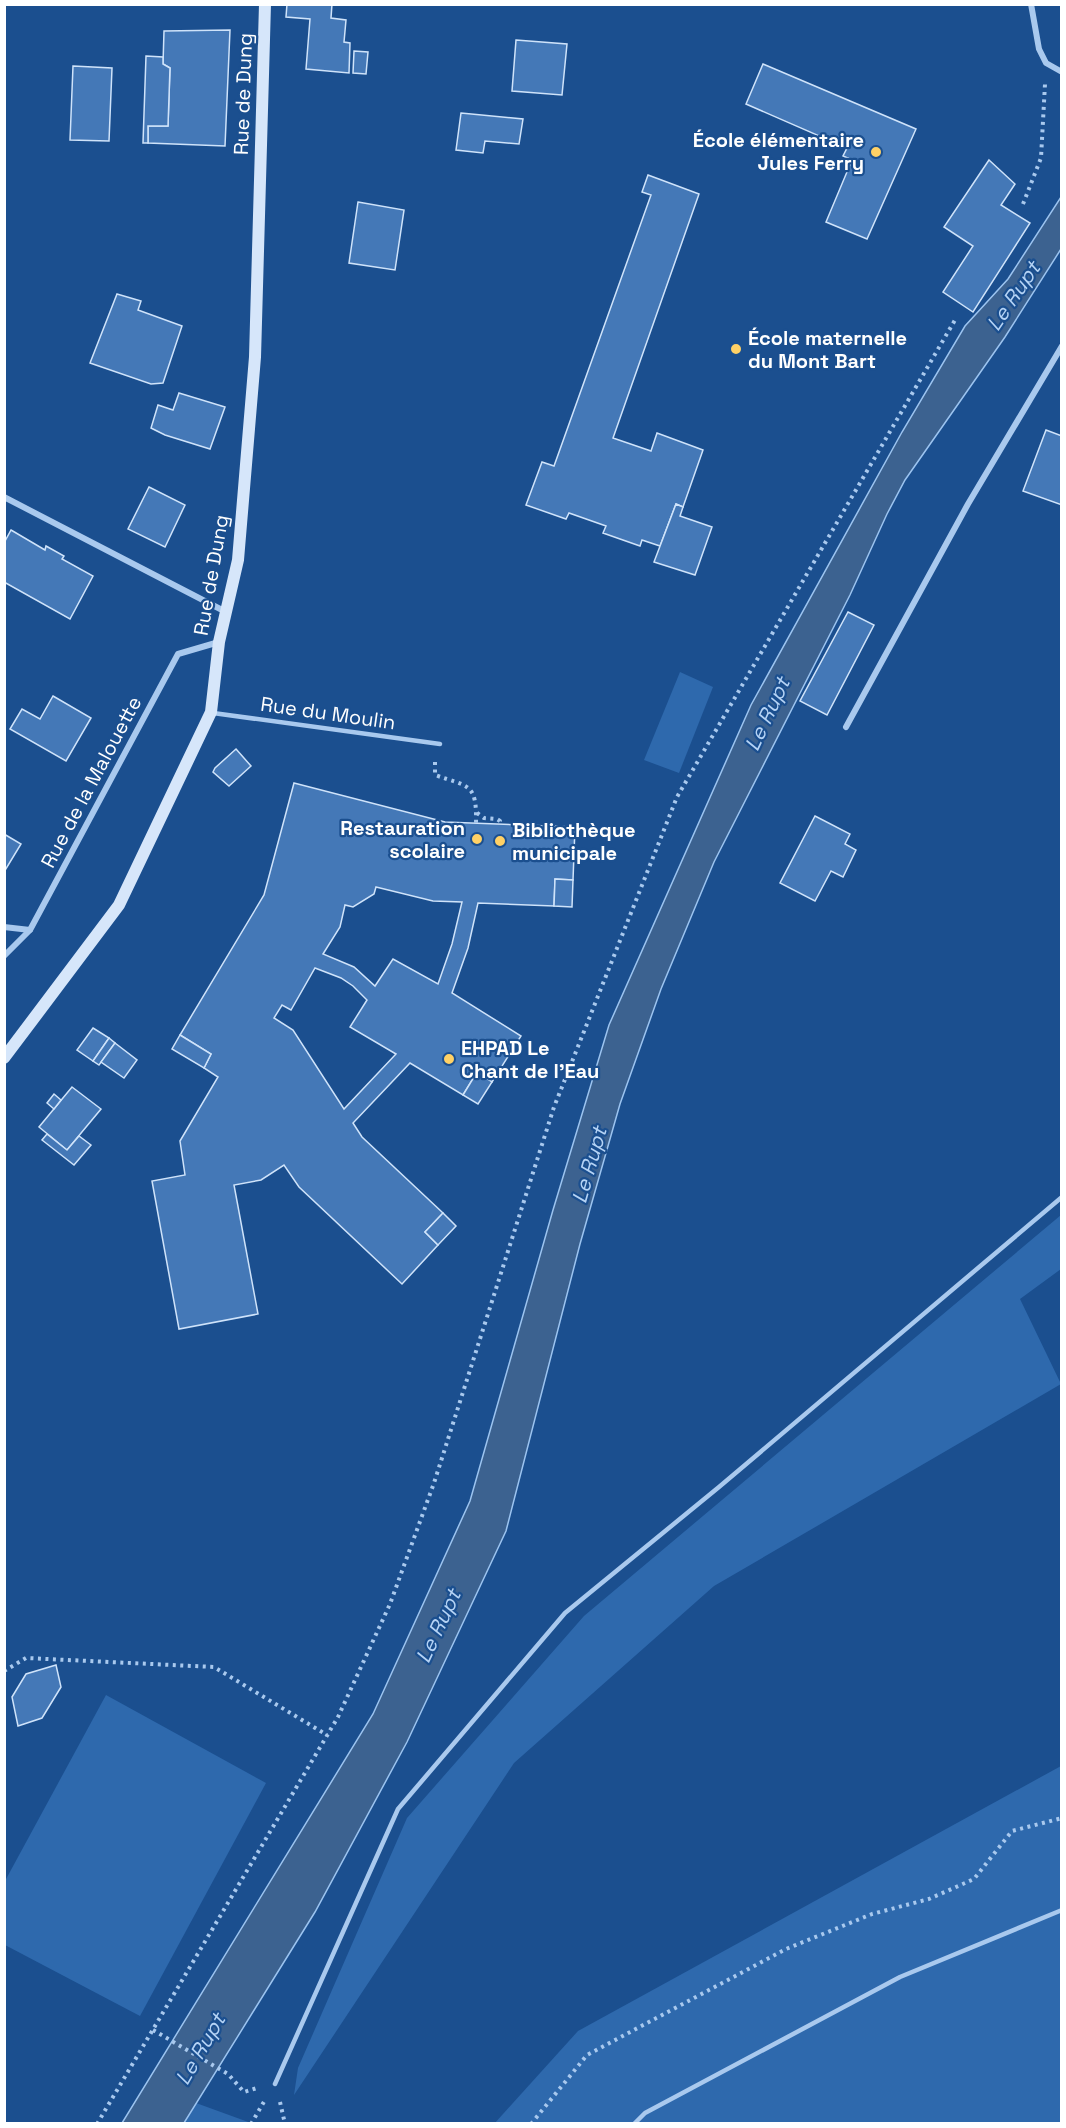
<svg xmlns="http://www.w3.org/2000/svg" width="1066" height="2128" font-family="'Space Grotesk',sans-serif">
<style>
.green{fill:#2e69ad}
.water{fill:#3c6290;stroke:#9cc4f0;stroke-width:1.5}
.building{fill:#4478b7;stroke:#cfe3fa;stroke-width:1.5;fill-rule:evenodd}
.lines{fill:none;stroke-linecap:round;stroke-linejoin:round}
.path{stroke:#a9c9ee;stroke-width:4;stroke-dasharray:3 4.5;stroke-linecap:butt}
.service{stroke:#a9c9ee;stroke-width:4.5}
.minor{stroke:#a9c9ee;stroke-width:6}
.secondary{stroke:#d6e6fa;stroke-width:12}
.poi-dot{fill:#ffd166;stroke:#1b4f8f;stroke-width:2}
.labels{text-anchor:middle;dominant-baseline:central;stroke-width:4.5;stroke-linejoin:round;paint-order:stroke}
.street-label{font-size:20px;fill:#fff;stroke:#1b4f8f}
.poi-label{font-size:20px;font-weight:bold;fill:#fff;stroke:#1b4f8f;text-anchor:start}
.water-label{font-size:21px;font-style:italic;fill:#b5d3f5;stroke:#1b4f8f}
</style>
<rect width="100%" height="100%" fill="#1b4f8f"/>
<g class="green">
<polygon points="680,672 713,687 679,773 644,760"/>
<polygon points="1061,1215 1061,1269 1020,1299 1061,1384 714,1586 514,1763 294,2095 298,2068 407,1818 584,1616"/>
<polygon points="106,1695 266,1783 140,2016 5,1945 5,1881"/>
<polygon points="1061,1766 1061,2123 494,2124 578,2031"/>
<polygon points="196,2103 251,2123 184,2124"/>
</g>
<polygon class="water" points="1061,197 1061,249 1005,337 905,480 887,514 850,595 714,862 661,989 620,1104 580,1244 506,1531 407,1742 315,1912 184,2123 122,2123 373,1714 470,1501 553,1210 609,1025 751,705 902,432 965,326 1008,279"/>
<g class="building">
<polygon points="287,4 332,4 331,18 346,20 344,42 350,43 349,73 306,69 310,19 286,17"/>
<polygon points="230,30 225,146 148,143 148,126 168,126 170,68 163,64 164,31"/>
<polygon points="516,40 567,44 562,95 512,91"/>
<polygon points="354,51 368,52 366,74 353,73"/>
<polygon points="146,56 163,57 163,64 170,68 168,126 148,126 148,143 143,143"/>
<polygon points="763,64 916,129 867,239 826,222 852,160 843,156 847,148 746,104"/>
<polygon points="73,66 112,68 109,141 70,140"/>
<polygon points="461,113 523,119 519,144 485,141 483,153 456,150"/>
<polygon points="989,160 1015,184 1001,205 1030,223 973,312 943,292 973,246 944,227"/>
<polygon points="648,175 699,194 613,438 651,451 657,433 703,450 683,507 676,504 660,546 642,540 640,546 603,533 606,526 569,513 566,519 526,505 542,462 554,466 651,195 642,192"/>
<polygon points="358,202 404,210 395,270 349,263"/>
<polygon points="117,294 141,301 138,310 182,326 163,383 151,384 90,363"/>
<polygon points="179,393 225,407 210,449 165,435 151,428 158,405 173,410"/>
<polygon points="1046,430 1062,436 1062,505 1023,491"/>
<polygon points="149,487 185,505 165,547 128,529"/>
<polygon points="676,504 683,507 680,516 712,527 695,575 654,562"/>
<polygon points="11,530 45,550 46,546 64,556 62,559 93,576 70,619 4,582 4,543"/>
<polygon points="848,612 874,625 827,715 800,701"/>
<polygon points="53,696 91,718 66,761 10,729 22,709 40,719"/>
<polygon points="236,749 251,766 229,786 213,772 215,768"/>
<path d="M294,783L445,822L575,827L573,880L555,879L554,906L478,903L468,948L452,993L521,1036L492,1082L477,1072L463,1095L410,1063L353,1123L362,1137L443,1213L425,1232L438,1245L402,1284L299,1187L284,1165L261,1180L234,1185L258,1314L179,1329L152,1181L185,1175L180,1141L218,1077L204,1068L211,1054L180,1035L264,895ZM376,887L433,901L462,902L452,944L438,984L393,959L375,986L354,967L323,954L340,927L345,905L353,907L374,894ZM315,968L341,978L353,986L367,1000L350,1027L396,1054L344,1109L293,1030L274,1018L282,1005L291,1010Z"/>
<polygon points="815,816 850,834 845,844 856,850 843,877 831,871 815,901 780,883"/>
<polygon points="4,834 21,844 4,872"/>
<polygon points="555,879 573,880 572,907 554,906"/>
<polygon points="93,1028 109,1038 93,1061 77,1050"/>
<polygon points="180,1035 211,1054 204,1068 172,1049"/>
<polygon points="109,1038 115,1043 99,1065 93,1061"/>
<polygon points="115,1043 137,1060 124,1078 101,1062"/>
<polygon points="477,1072 492,1082 478,1104 463,1095"/>
<polygon points="72,1087 101,1109 67,1150 39,1127"/>
<polygon points="54,1094 61,1100 54,1109 47,1103"/>
<polygon points="47,1134 67,1150 79,1136 91,1145 74,1165 42,1140"/>
<polygon points="443,1213 456,1226 438,1245 425,1232"/>
<polygon points="56,1665 61,1687 42,1718 18,1726 12,1697 26,1674"/>
</g>
<g class="lines">
<g class="path">
<polyline points="1023,204 1041,158 1045,84"/>
<path d="M435,762V775C468,787 477,782 476,823"/>
<polyline points="477,813 484,818 497,819 500,821 499,824"/>
<polyline points="4,1671 26,1658 214,1667 327,1735"/>
<polyline points="153,2030 228,2074 244,2092 257,2088"/>
<polyline points="280,2102 285,2124"/>
<polyline points="97,2124 338,1717 390,1604 434,1483 554,1107 677,797 955,320"/>
<polyline points="251,2124 265,2100"/>
<polyline points="531,2124 587,2055 786,1949 872,1914 929,1899 974,1879 1012,1831 1062,1818"/>
</g>
<g class="service">
<polyline points="213,713 440,744"/>
<polyline points="275,2084 398,1809 565,1613 719,1487 1062,1197"/>
<polyline points="634,2124 645,2113 900,1977 1062,1910"/>
</g>
<g class="minor">
<polyline points="1031,4 1039,49 1046,63 1062,72"/>
<polyline points="4,497 226,612"/>
<polyline points="846,727 968,504 1062,346"/>
<polyline points="4,927 30,930"/>
<polyline points="4,956 30,930 178,654 219,642"/>
</g>
<polyline class="secondary" points="4,1058 119,905 211,712 219,642 238,560 255,357 265,4"/>
</g>
<g class="poi-dot">
<circle cx="876" cy="152" r="6"/>
<circle cx="736" cy="349" r="6"/>
<circle cx="477" cy="839" r="6"/>
<circle cx="500" cy="841" r="6"/>
<circle cx="449" cy="1059" r="6"/>
</g>
<g class="labels">
<g class="street-label">
<text transform="translate(243 94) rotate(-88)">Rue de Dung</text>
<text transform="translate(211 575) rotate(-80)">Rue de Dung</text>
<text transform="translate(328 713) rotate(8)">Rue du Moulin</text>
<text transform="translate(91 782) rotate(-62)">Rue de la Malouette</text>
</g>
<g class="poi-label">
<text x="864" y="140" text-anchor="end">École élémentaire<tspan x="864" dy="23">Jules Ferry</tspan></text>
<text x="748" y="338">École maternelle<tspan x="748" dy="23">du Mont Bart</tspan></text>
<text x="465" y="828" text-anchor="end">Restauration<tspan x="465" dy="23">scolaire</tspan></text>
<text x="512" y="830">Bibliothèque<tspan x="512" dy="23">municipale</tspan></text>
<text x="461" y="1048">EHPAD Le<tspan x="461" dy="23">Chant de l'Eau</tspan></text>
</g>
<g class="water-label">
<text transform="translate(1013 296) rotate(-56)">Le Rupt</text>
<text transform="translate(767 714) rotate(-65)">Le Rupt</text>
<text transform="translate(589 1165) rotate(-74)">Le Rupt</text>
<text transform="translate(438 1626) rotate(-65)">Le Rupt</text>
<text transform="translate(200 2049) rotate(-60)">Le Rupt</text>
</g>
</g>
<rect width="1066" height="2128" fill="none" stroke="#ffffff" stroke-width="12"/>
</svg>
